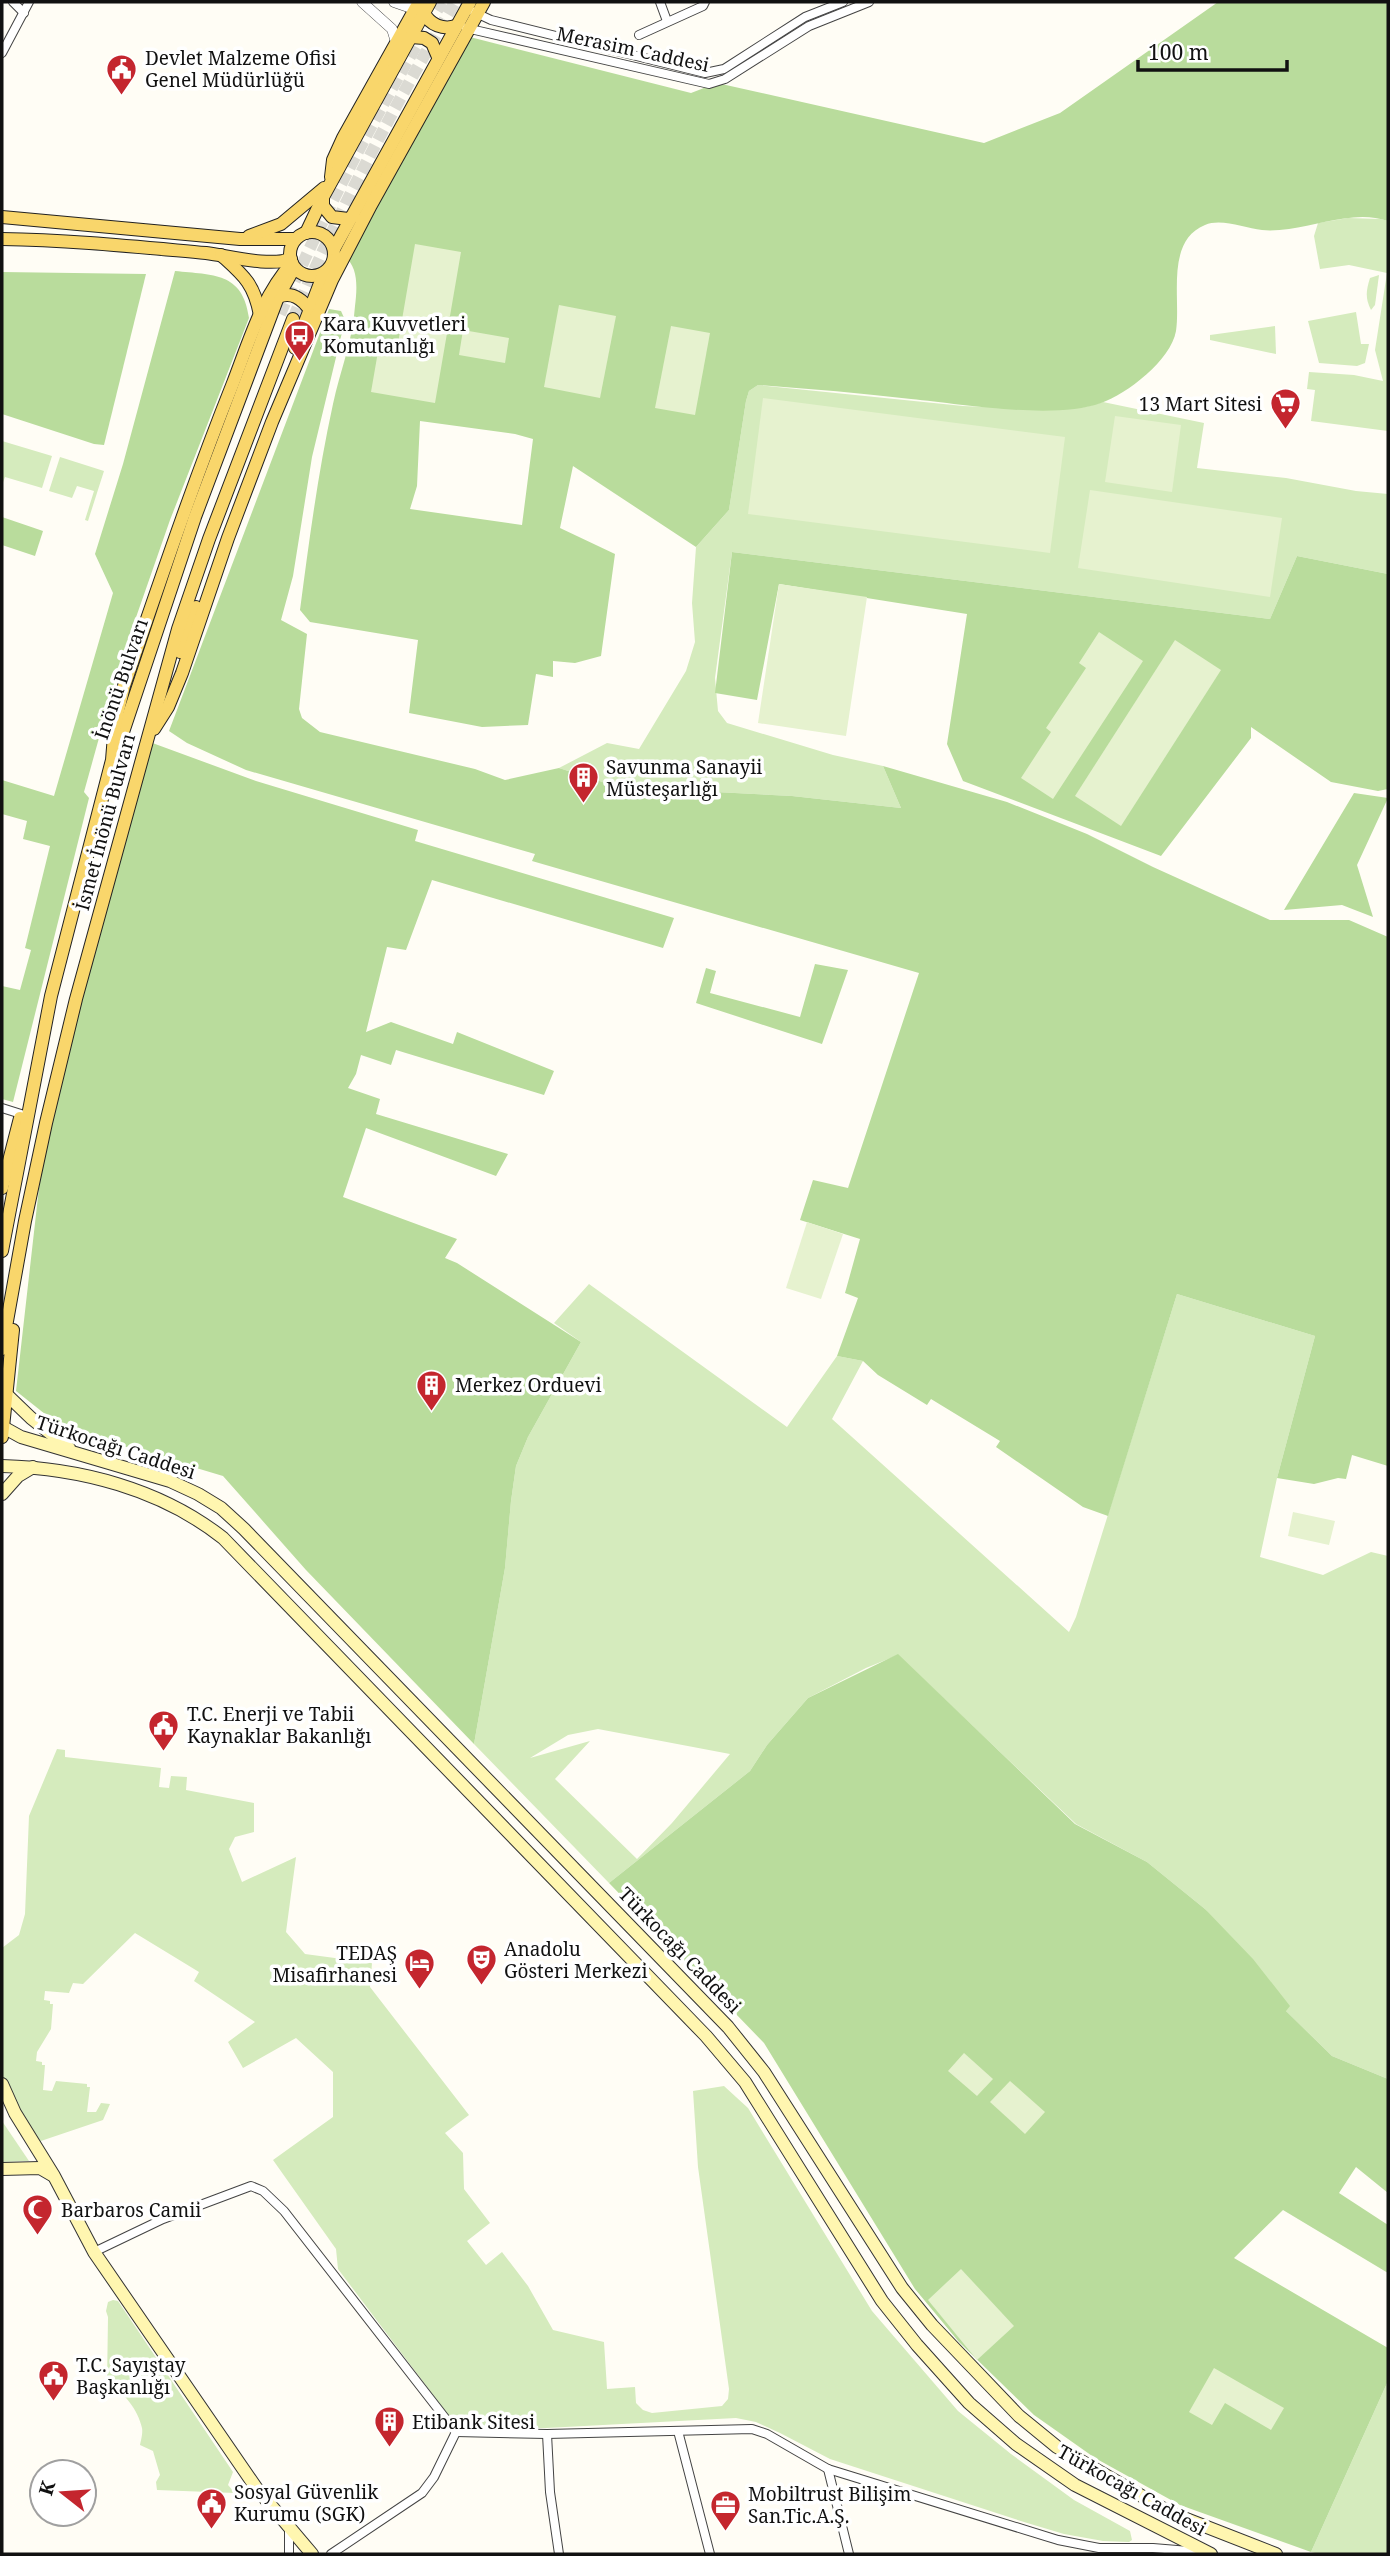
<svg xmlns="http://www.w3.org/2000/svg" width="1390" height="2556" font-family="'Noto Serif',serif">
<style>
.green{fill:#d5ebbd;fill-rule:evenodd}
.forest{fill:#b9dc9c;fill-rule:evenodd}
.pitch{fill:#e6f2cf}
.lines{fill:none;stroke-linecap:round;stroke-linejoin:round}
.primary-tunnel{stroke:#dbdad3;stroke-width:12;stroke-dasharray:12 6;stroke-linecap:butt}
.minor-casing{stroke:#444;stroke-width:10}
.tertiary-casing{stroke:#444;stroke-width:11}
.secondary-casing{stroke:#333;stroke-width:14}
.primary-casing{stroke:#222;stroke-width:14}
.minor{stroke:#fff;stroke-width:8}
.tertiary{stroke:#fff;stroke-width:10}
.secondary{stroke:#fff6b0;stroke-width:12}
.primary{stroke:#f9d66b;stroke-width:12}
.labels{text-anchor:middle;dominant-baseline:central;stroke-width:7;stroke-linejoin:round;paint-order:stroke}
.street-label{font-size:19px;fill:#111;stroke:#fff}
.poi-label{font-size:19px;fill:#111;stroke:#fff;text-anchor:start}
</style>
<rect width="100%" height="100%" fill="#fffdf5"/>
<g class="green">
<polygon points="1348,218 1381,219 1388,221 1388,431 1311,421 1315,390 1307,389 1309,372 1354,375 1383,381 1375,350 1387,273 1349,265 1320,269 1314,236 1318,223"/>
<path d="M1379,275L1375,305L1371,310C1365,298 1366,291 1370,278Z"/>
<polygon points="1356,312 1361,344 1369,344 1365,363 1357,366 1319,363 1308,321"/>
<polygon points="1275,326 1276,354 1210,340 1210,335"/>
<polygon points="758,385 963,406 1051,410 1085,407 1103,402 1204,423 1197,468 1286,478 1356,491 1388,494 1388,574 1297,556 1270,619 732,552 715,678 718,711 727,723 833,755 883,766 901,808 792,796 618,787 559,768 607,743 639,749 686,671 695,642 692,603 696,547 729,510 746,401 749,391"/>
<polygon points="2,441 52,456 42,488 5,477 2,485"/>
<polygon points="60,457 104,471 88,521 85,520 94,491 77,486 72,498 49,491"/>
<path d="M589,1284L787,1427L837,1356L863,1361L832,1419L1069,1632L1076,1617L1177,1294L1315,1336L1277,1478L1260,1557L1323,1575L1371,1552L1388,1556V2079L1332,2056L1286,2011L1205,1909L1147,1862L1076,1824L898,1655L866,1668L808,1698L767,1745L750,1771L609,1883L474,1744L505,1568L511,1501L516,1466L528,1437L581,1342L554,1323ZM598,1729L730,1754L672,1823L637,1859L555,1779L590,1741L530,1758L568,1735Z"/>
<polygon points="57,1749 65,1750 65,1757 161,1768 159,1787 169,1788 171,1776 187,1777 186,1790 254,1803 254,1832 235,1837 229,1849 242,1882 296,1857 286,1932 305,1954 372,1963 370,1987 469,2115 445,2133 463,2153 464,2189 490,2223 467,2241 486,2265 502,2252 528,2286 553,2330 604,2342 607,2389 635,2387 636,2403 643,2410 652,2413 722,2406 728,2399 729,2389 698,2167 693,2091 724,2086 748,2108 872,2311 958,2411 1011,2454 1074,2500 1130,2531 1132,2540 1129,2542 1103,2541 1064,2534 1024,2522 830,2459 780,2433 756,2422 736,2418 546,2428 458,2428 338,2269 336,2249 273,2160 333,2117 333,2072 296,2038 243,2068 228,2042 255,2022 194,1981 199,1972 135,1933 83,1984 73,1983 69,1993 45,1991 44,2000 50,2001 50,2004 53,2004 51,2029 37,2052 36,2061 42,2062 42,2065 45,2065 43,2090 52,2091 56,2081 87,2084 87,2087 90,2087 87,2112 96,2112 101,2103 110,2104 103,2120 32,2144 2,2096 2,1948 19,1935 25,1914 29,1816"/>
<polygon points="2,2121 29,2161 2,2162"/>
<path d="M113,2300L118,2301L233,2472L228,2485L235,2493L157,2490L156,2482L160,2475L153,2451L140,2445C141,2440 143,2433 142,2428C138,2410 124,2391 107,2384L108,2317L106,2311L108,2302Z"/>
<polygon points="1388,2381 1388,2554 1319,2554 1311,2552"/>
</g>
<g class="forest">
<path d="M1218,2H1388V221C1356,210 1321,225 1289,229C1280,230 1271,231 1262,230C1245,228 1221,218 1205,225C1165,241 1181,299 1176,331C1171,360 1127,394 1101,403C1054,420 962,404 911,399C860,393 809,389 758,385L749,391L746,401L729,510L696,547L573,466L560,528L615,554L601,656L575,663L553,661V677L536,674L528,725L482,727L409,713L418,640L310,622L300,610C309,541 318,473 333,404C340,371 353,340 355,306C357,289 359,267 344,256L466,36L691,93L717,83L984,143L1060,113ZM420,421L515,434L533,439L522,525L410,509L417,486Z"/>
<path d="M175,271C213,275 243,272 249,318L170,520L119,666L84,792L89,798L13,1102L2,1099V986L20,990L31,950L25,948L50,846L23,839L27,821L2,814V780L54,796L113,593L95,554L123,464Z"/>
<polygon points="2,272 146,274 104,445 94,444 2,414"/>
<polygon points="329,309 341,311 345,320 312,457 293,576 281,620 307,634 299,709 302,718 320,732 475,769 505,780 559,768 618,787 792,796 901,808 883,766 1007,802 1087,834 1153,867 1270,920 1349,920 1388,937 1388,1466 1352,1455 1346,1479 1338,1478 1314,1484 1277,1478 1315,1336 1177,1294 1108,1516 1083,1507 996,1447 1000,1441 931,1399 927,1405 878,1375 863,1361 837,1356 858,1298 845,1293 860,1239 800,1220 813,1180 848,1188 919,973 532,861 535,854 246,770 187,743 169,731"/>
<polygon points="2,517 43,531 35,556 2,545"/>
<polygon points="732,552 1270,619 1297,556 1388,574 1388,789 1378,791 1331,782 1251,727 1251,738 1161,856 963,781 947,744 967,614 779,584 757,700 715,693"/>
<polygon points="147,741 256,781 418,830 415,841 674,918 663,948 432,880 406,950 387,947 366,1032 391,1022 453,1044 457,1032 554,1071 544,1095 396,1050 391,1065 361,1055 356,1074 348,1088 380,1099 376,1114 508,1154 496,1176 366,1128 343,1197 457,1239 445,1258 457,1263 581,1342 528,1437 516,1466 511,1501 505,1568 474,1744 306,1570 223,1476 73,1431 45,1414 16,1391 40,1179 76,999"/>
<polygon points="1354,793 1388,798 1357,865 1373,917 1342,905 1284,910"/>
<polygon points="815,964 848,970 822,1044 696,1003 706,968 716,971 710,993 800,1017"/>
<polygon points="898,1654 1075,1824 1147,1862 1205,1909 1253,1959 1290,2006 1286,2011 1332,2056 1388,2079 1388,2193 1356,2167 1339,2193 1388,2225 1388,2273 1283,2210 1234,2258 1388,2348 1388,2381 1311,2552 1180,2505 1095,2458 1034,2415 959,2342 915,2289 764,2043 609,1883 750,1771 767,1745 808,1698"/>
</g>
<g class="pitch">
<polygon points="415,244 461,252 435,403 371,392 380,340 398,343"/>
<polygon points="559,305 616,316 600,398 544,387"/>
<polygon points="671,326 710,333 695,415 655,408"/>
<polygon points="463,330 509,338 505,363 459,355"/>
<polygon points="763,398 1065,437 1050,553 748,514"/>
<polygon points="1115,416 1181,425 1172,492 1105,482"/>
<polygon points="1090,490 1282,518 1270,597 1078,568"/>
<polygon points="779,584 867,597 846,736 758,723"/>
<polygon points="1099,632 1143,661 1053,799 1021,778 1051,732 1046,728 1086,668 1079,663"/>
<polygon points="1175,640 1221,670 1121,826 1075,796"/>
<polygon points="807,1222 843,1234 821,1299 786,1288"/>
<polygon points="1293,1512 1335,1521 1329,1545 1288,1536"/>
<polygon points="964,2053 993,2079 977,2096 948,2071"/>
<polygon points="1010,2081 1045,2112 1025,2134 990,2102"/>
<polygon points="961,2269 1014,2326 977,2360 928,2300"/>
<polygon points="1214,2368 1284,2408 1271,2430 1225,2403 1212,2425 1189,2412"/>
</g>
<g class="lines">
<g class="primary-tunnel">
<path d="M280,314C327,206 382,102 442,2"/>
<path d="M293,319C339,209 395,105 455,2"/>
</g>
<defs>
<g id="minor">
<polyline points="13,2 24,13"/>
<polyline points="660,2 667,21"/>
<polyline points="474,12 491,20 705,73 724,69 805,17 843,2"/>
<polyline points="466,28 709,84 725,79 809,26 869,2"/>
<polyline points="639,35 703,6 705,2"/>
<polyline points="2,53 29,2"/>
<polyline points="2,1108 21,1114"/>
<polyline points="94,2252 163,2219 251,2186 263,2191 284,2211 456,2432"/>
<polyline points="678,2431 710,2554"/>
<polyline points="456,2432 547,2434 752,2429 767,2434 828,2469 1058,2540 1099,2548 1153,2548 1201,2552"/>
<polyline points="547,2434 550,2492 559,2554"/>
<polyline points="828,2469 849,2554"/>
<polyline points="289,2528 289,2554"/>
<polyline points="331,2554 422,2493 434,2477 456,2432"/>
</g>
<g id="tertiary">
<polyline points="362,2 392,29 396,42"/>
<polyline points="394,2 420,11"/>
</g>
<g id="secondary">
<polyline points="5,1393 31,1418 69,1448"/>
<polyline points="3,1427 21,1437 170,1481 198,1494 221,1508 244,1529 728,2027 764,2072 902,2288 932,2325 1019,2416 1057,2447 1171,2513 1276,2554"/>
<path d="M2,1466C80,1468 161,1489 223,1538L706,2036L745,2082L882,2301L917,2345L969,2403L1016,2444L1075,2485L1211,2554"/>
<polyline points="2,1494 18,1476 33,1467"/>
<polyline points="2,2084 15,2113 54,2176 94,2252 257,2489 312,2554"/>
<polyline points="2,2169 40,2168 52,2175"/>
</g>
<g id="primary">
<path d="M424,13C430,25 443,30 456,26"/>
<polyline points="411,37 424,38 432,43 438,57"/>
<polyline points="331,177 333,160 343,138 419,2"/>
<polyline points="323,197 323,206 332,217 348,219 354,216"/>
<polyline points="2,217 240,239 295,239"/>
<circle cx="312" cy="254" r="22"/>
<polyline points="306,233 323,197 430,2"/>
<polyline points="249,236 281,224 324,188"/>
<path d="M2,239C70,240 138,247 206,253C230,256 269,267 291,259"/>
<polyline points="334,249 470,2"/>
<path d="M221,255C243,275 254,283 260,315"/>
<path d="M278,297C292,291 302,299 310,310"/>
<polyline points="295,348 324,273"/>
<polyline points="180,652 196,607"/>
<polyline points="154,729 168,707 182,673 228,538 272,422 332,280 371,205 484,2"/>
<polyline points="118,747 195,517 278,297 294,268"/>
<polyline points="2,1188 20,1118"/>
<path d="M2,1251L51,996L112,760L115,723L124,686C159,584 193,483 233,383C249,342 262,296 292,263"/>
<polyline points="2,1349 25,1221 46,1123 76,999 147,741 178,629 209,539 293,319"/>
<polyline points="2,1437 13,1330"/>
</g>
</defs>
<use href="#minor" class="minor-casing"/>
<use href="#tertiary" class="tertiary-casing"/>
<use href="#secondary" class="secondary-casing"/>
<use href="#primary" class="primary-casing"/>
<use href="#minor" class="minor"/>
<use href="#tertiary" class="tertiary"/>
<use href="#secondary" class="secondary"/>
<use href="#primary" class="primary"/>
</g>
<defs>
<symbol id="civic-pin" viewBox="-11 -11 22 30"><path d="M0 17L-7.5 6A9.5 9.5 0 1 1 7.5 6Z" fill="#c4262e" stroke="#fff"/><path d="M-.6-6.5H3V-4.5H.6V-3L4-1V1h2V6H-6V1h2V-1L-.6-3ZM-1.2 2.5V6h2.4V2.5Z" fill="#fff"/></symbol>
<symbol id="bus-pin" viewBox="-11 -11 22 30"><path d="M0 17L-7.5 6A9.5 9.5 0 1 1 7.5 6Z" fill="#c4262e" stroke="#fff"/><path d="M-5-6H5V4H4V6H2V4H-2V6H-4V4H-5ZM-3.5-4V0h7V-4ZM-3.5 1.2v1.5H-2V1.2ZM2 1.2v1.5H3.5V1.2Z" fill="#fff"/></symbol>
<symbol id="supermarket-pin" viewBox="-11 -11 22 30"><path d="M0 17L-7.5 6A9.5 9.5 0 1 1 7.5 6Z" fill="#c4262e" stroke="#fff"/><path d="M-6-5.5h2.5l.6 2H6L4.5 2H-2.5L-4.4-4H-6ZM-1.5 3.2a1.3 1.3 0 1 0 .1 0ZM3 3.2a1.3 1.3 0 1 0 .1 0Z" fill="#fff"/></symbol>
<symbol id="building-pin" viewBox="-11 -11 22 30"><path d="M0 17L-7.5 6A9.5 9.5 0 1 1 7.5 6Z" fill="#c4262e" stroke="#fff"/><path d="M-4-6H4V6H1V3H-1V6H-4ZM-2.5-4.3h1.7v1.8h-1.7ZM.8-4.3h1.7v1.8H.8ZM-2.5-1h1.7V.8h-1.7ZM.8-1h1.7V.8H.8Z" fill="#fff"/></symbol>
<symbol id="theatre-pin" viewBox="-11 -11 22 30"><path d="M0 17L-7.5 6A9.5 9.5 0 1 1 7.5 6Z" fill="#c4262e" stroke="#fff"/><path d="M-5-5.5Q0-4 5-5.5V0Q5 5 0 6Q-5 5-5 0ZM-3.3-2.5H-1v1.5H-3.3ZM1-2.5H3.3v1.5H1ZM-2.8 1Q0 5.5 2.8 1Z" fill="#fff"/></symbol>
<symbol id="hotel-pin" viewBox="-11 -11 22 30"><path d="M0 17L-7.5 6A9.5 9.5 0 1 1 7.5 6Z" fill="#c4262e" stroke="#fff"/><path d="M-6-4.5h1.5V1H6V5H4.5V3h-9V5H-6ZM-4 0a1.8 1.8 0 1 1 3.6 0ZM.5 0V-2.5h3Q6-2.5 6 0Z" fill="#fff"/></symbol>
<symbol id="mosque-pin" viewBox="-11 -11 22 30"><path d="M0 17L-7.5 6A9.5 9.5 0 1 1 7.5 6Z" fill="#c4262e" stroke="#fff"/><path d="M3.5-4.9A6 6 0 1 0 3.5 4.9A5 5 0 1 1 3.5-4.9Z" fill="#fff"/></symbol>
<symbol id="office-pin" viewBox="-11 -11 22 30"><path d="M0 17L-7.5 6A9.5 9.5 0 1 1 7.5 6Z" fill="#c4262e" stroke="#fff"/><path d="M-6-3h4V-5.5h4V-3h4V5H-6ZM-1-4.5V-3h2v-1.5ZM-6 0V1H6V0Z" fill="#fff"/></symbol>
</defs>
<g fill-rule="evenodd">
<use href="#civic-pin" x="104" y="52" width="35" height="47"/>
<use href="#bus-pin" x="282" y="318" width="35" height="47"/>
<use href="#supermarket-pin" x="1268" y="386" width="35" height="47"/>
<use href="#building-pin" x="566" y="760" width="35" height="47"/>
<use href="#building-pin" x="414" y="1368" width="35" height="47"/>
<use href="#civic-pin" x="146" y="1708" width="35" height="47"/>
<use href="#theatre-pin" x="464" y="1942" width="35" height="47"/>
<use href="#hotel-pin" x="402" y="1946" width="35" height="47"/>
<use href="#mosque-pin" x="20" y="2192" width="35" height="47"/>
<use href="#civic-pin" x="36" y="2358" width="35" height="47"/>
<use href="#building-pin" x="372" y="2404" width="35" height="47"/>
<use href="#civic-pin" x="194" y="2486" width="35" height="47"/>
<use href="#office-pin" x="708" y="2488" width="35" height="47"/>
</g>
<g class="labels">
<g class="street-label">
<text transform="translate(633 49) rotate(12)">Merasim Caddesi</text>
<text transform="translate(121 679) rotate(-71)">İnönü Bulvarı</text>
<text transform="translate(105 822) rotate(-75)">İsmet İnönü Bulvarı</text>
<text transform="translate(116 1447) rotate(18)">Türkocağı Caddesi</text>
<text transform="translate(680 1950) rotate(46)">Türkocağı Caddesi</text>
<text transform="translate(1132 2490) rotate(29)">Türkocağı Caddesi</text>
</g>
<g class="poi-label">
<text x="145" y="58">Devlet Malzeme Ofisi<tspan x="145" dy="22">Genel Müdürlüğü</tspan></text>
<text x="323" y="324">Kara Kuvvetleri<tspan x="323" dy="22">Komutanlığı</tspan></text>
<text x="1262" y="404" text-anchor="end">13 Mart Sitesi</text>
<text x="606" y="767">Savunma Sanayii<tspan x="606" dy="22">Müsteşarlığı</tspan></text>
<text x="455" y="1385">Merkez Orduevi</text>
<text x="187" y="1714">T.C. Enerji ve Tabii<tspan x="187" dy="22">Kaynaklar Bakanlığı</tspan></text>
<text x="504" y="1949">Anadolu<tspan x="504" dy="22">Gösteri Merkezi</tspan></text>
<text x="397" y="1953" text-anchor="end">TEDAŞ<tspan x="397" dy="22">Misafirhanesi</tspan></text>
<text x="61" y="2210">Barbaros Camii</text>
<text x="76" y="2365">T.C. Sayıştay<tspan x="76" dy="22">Başkanlığı</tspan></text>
<text x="412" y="2422">Etibank Sitesi</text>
<text x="234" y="2492">Sosyal Güvenlik<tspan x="234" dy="22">Kurumu (SGK)</tspan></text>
<text x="748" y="2494">Mobiltrust Bilişim<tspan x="748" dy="22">San.Tic.A.Ş.</tspan></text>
</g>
</g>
<rect width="1390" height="2556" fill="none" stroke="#111111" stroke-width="7"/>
<g transform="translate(63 2493) rotate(287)"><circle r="33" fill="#ffffff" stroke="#a0a0a0" stroke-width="2"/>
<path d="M0-5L12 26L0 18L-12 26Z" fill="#c4262e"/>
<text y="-10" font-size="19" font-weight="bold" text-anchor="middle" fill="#111111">K</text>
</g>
<path d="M1138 60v10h149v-10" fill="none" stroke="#111111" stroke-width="3.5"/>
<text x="1148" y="60" font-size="21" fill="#111111" stroke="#ffffff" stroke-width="5" paint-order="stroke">100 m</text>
</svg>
